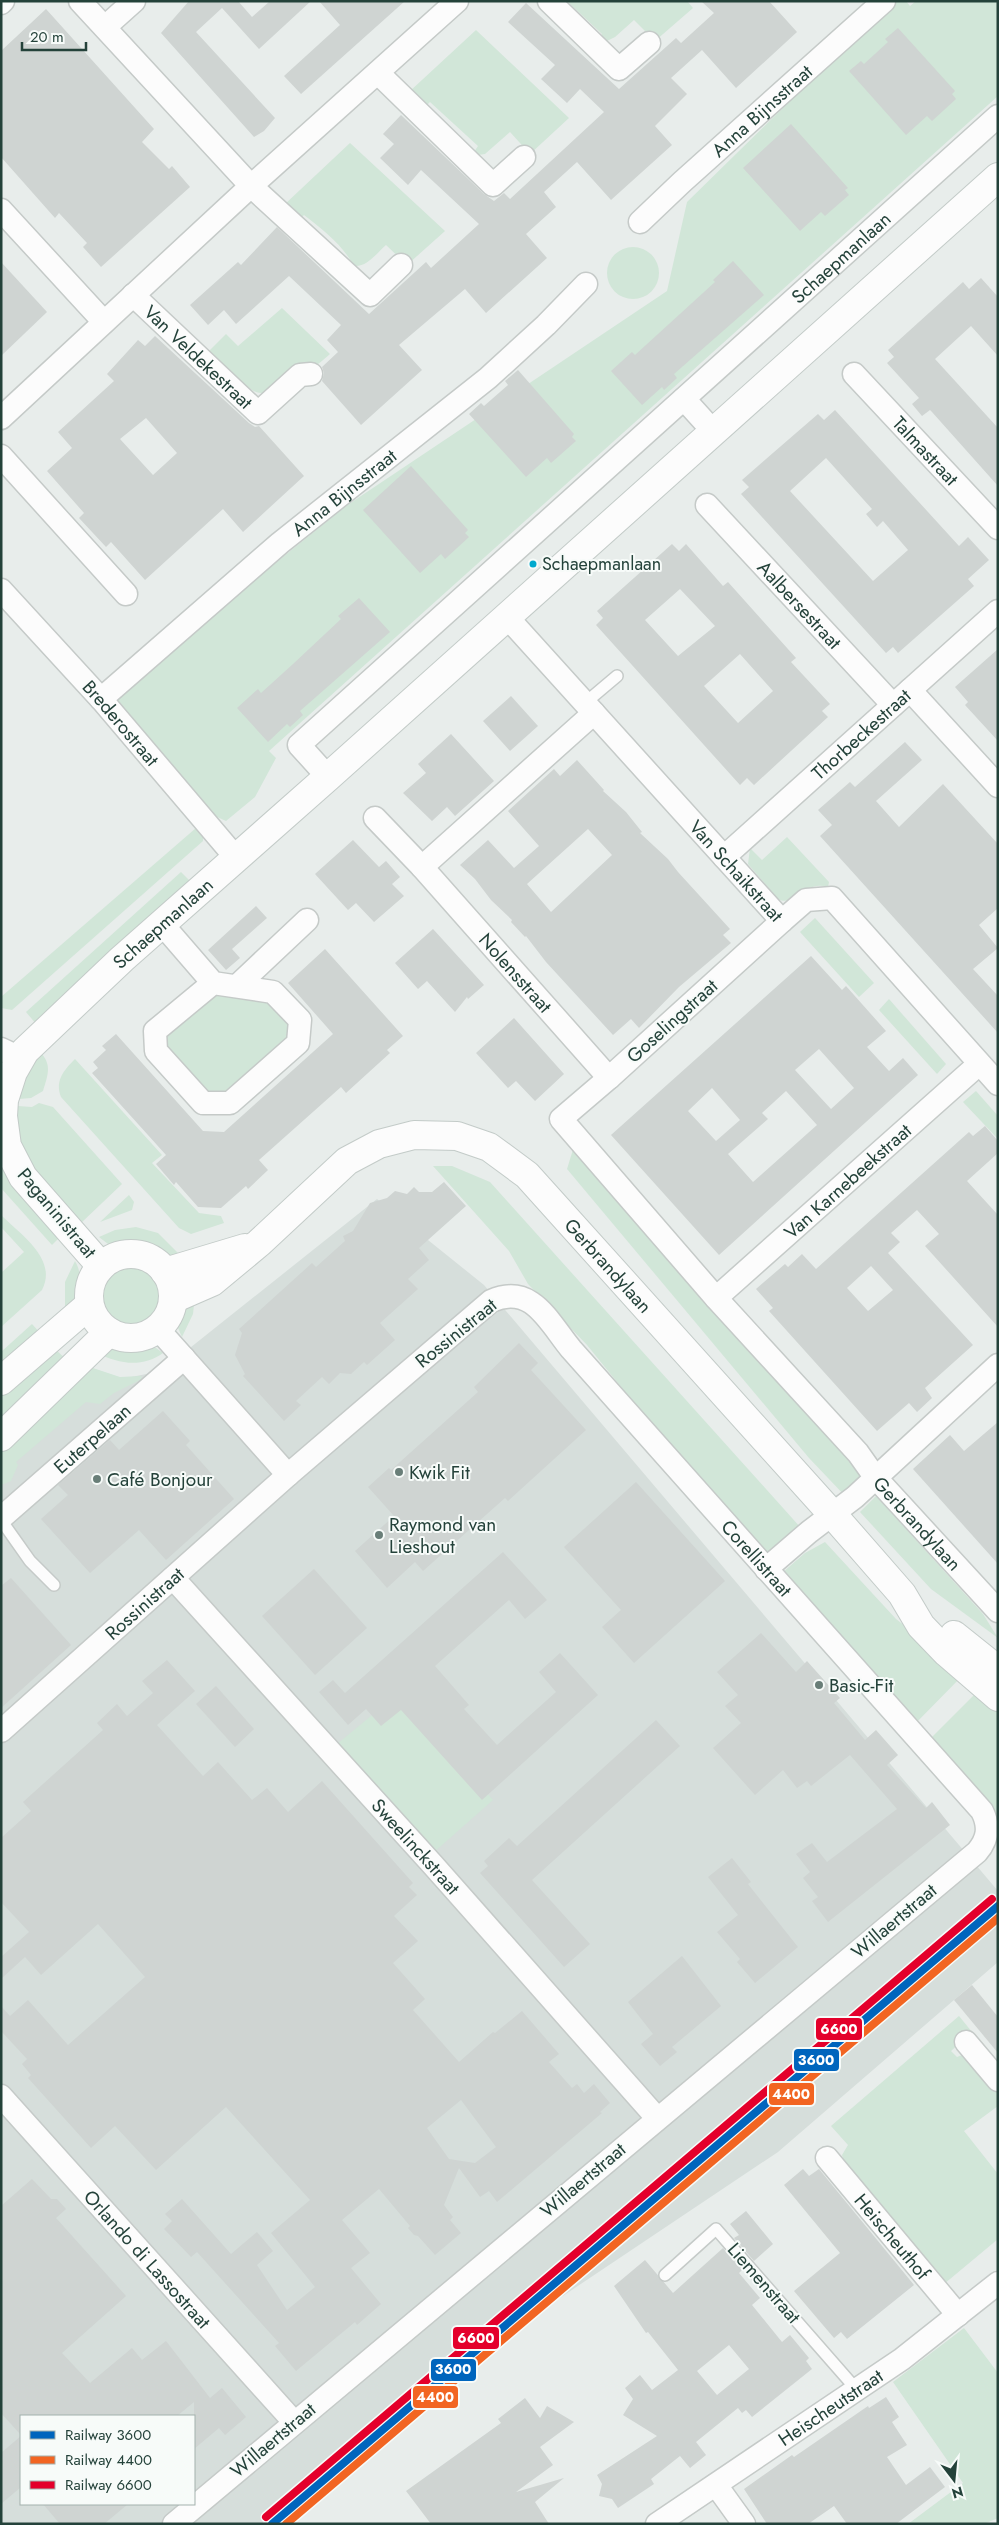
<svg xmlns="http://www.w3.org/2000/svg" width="999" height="2525" font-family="Jost,sans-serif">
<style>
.built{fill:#d6dedb;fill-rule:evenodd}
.green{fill:#d1e6d8}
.building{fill:#cfd4d2;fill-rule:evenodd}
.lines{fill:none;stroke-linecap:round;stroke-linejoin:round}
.lane-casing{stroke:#c5cac8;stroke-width:14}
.street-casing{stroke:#c5cac8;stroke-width:25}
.secondary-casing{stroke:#c3cbc8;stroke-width:30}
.lane{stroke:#fcfcfc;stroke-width:11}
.street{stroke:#fcfcfc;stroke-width:22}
.secondary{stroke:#fcfcfc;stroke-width:28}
.rail-1-casing{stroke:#f7fbf9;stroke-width:11}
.rail-2-casing{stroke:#f7fbf9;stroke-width:11}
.rail-3-casing{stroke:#f7fbf9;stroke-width:11}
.rail-1{stroke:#0065bd;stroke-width:8}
.rail-2{stroke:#f26522;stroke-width:8}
.rail-3{stroke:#e4002b;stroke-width:8}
.bus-dot{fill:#00a9ce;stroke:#f7fbf9;stroke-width:2}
.poi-dot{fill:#697e78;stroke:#f7fbf9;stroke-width:2}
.labels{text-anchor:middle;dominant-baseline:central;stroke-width:4;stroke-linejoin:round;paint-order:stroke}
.bus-label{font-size:18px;fill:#24423a;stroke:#f7fbf9;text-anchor:start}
.street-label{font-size:19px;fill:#24423a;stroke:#f7fbf9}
.poi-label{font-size:19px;fill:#24423a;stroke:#f7fbf9;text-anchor:start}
.line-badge{stroke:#f7fbf9;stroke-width:2}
.badge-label{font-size:14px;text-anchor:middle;font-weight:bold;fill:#fff}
</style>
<rect width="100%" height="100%" fill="#e8edeb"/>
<path class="built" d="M377,1199L484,1285L998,1891V1962L778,2152L397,2407L261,2524H1V1471L97,1384L161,1371ZM21,2416H194V2504H21Z"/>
<g class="green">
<polygon points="567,1 687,1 693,8 655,41 634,20 615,37 605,42 598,39 602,34"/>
<polygon points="892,1 906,1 910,6 916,1 998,1 998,96 269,751 276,758 255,797 226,821 215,816 112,695 346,506 667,291 687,202"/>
<polygon points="476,30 569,118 530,154 510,132 485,154 478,155 474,152 478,146 430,102 425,107 409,92"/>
<path d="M350,143L445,231L407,265L386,245C375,255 363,272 348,264L351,261C340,243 321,228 304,215L300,219L284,205Z"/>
<circle cx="633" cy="273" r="26"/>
<path d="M282,308L330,354C317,366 274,399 256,392C245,388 219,360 209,351L226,334L238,346Z"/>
<polygon points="196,828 203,834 203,841 12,1010 1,1008 1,997"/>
<path d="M787,837L829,882L828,887C802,880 795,908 778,899L748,864L750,848L762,860Z"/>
<polygon points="181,872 192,883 37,1025 26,1012"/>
<polygon points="815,918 874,983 859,997 800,932"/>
<polygon points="216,991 266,997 292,1024 288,1041 223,1098 207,1095 168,1049 167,1035"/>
<polygon points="889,999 946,1064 937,1074 879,1010"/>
<path d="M41,1053C52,1065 48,1075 43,1091L31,1098L19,1099L24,1077Z"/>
<path d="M75,1059L162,1155L152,1163L199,1213L221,1216L224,1223L191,1234L179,1228L61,1097C55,1081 63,1071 75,1059Z"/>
<polygon points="976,1091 998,1116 998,1139 963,1102"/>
<path d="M39,1103L53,1107L122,1184L81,1223C44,1187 14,1162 18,1106L32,1107Z"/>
<polygon points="575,1143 861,1473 860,1483 847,1498 809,1458 567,1169"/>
<polygon points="1,1156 59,1238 52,1245 1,1188"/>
<polygon points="433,1166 452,1166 490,1182 801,1528 765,1558 758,1556 587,1345 528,1284 509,1251"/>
<polygon points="129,1195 134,1202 132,1210 100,1222"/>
<path d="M1,1215C21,1235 58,1259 42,1290L1,1327V1273L24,1252L1,1227Z"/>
<polygon points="136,1227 158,1233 183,1258 165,1259 148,1249 135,1245 112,1247 99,1237 115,1230"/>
<path d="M75,1261C85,1278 79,1297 65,1309V1282Z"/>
<circle cx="131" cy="1297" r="30"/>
<path d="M195,1296L193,1314L182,1337C171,1315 178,1309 195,1296Z"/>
<polygon points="32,1324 41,1334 1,1369 1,1352"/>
<path d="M113,1346L130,1349L156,1348L163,1353C142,1368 119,1364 97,1353Z"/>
<polygon points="54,1348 70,1363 1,1428 1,1395"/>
<polygon points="93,1368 120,1377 141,1376 142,1379 114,1393 100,1404 86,1402 16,1462 18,1465 11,1481 1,1485 1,1446 78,1372 83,1376"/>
<polygon points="876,1496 983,1614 998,1638 931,1589 860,1512"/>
<polygon points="825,1542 896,1619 965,1673 910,1729 782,1573 805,1553"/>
<polygon points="422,1674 470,1773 493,1800 432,1854 337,1744"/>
<polygon points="982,1687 998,1699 998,1844 924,1745"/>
<polygon points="959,2016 972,2032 951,2051 957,2057 962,2055 970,2058 998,2092 998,2106 964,2131 998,2174 998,2239 944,2284 844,2162 842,2155 848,2145 831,2126"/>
<polygon points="964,2328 998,2373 998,2518 984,2524 908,2524 963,2483 893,2382"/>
</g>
<g class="building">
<polygon points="189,1 238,1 252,17 270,1 311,1 259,49 222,8 196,32 275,118 264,131 254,137 161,33"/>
<polygon points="319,1 405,1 301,94 284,76 340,25"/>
<polygon points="701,1 769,1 797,32 736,88 702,50 671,78 687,94 655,126 672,145 611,200 577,162 544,192 556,207 526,234 547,258 486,313 465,289 399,345 422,370 361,425 322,381 324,373 322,367 338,352 327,340 341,325 289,276 236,324 224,310 208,325 190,305 238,262 241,265 277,227 369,314 426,262 431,268 479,224 421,170 408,185 380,158 394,144 383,134 401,115 484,194 494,201 504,193 510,199 604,112 580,89 567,103 541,79 555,65 508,22 526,3 619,89 676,38 681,43 714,13"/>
<polygon points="46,9 154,129 142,142 169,169 172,166 190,187 101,267 83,247 87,243 59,213 55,218 1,157 1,51"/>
<polygon points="898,28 955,91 952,94 956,99 932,121 927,116 906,135 849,71 861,61 864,64 888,42 885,39"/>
<polygon points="791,124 848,188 845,190 849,195 825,216 821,212 800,231 743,168"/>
<polygon points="733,261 764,295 674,374 677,378 664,390 662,387 642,405 611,371 632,352 635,355 715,282 713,280"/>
<polygon points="1,262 47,312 1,356"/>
<polygon points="981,278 998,297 998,356 971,326 935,359 998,428 998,486 932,412 930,410 922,416 912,404 919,398 887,363 894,357 888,350 940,303 963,282 969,289"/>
<path d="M155,336L249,423L255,427L259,426L304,476L243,532L223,509L145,580L111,542L106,547L79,518L84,513L47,471L72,448L58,432L114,381L107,374L138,340L145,346ZM146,418L177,453L153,475L120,439Z"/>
<polygon points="518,370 574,434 572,437 576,441 551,463 547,458 526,477 469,414 481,403 484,406 508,385 505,381"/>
<path d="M835,410L959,546L968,537L989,560L968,579L974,586L898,653L893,647L886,653L741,494L749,487L742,480L766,459L818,414L824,420ZM826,458L872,509L866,514L877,527L883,521L908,550L873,581L790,491Z"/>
<polygon points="411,466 468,530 465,533 469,537 445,559 441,554 420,573 363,510"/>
<path d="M672,544L679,551L686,544L723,586L728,582L796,658L791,662L830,704L822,711L828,717L754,785L747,778L740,785L596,625L603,618L597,611ZM680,589L715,626L678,656L645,620ZM740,654L773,691L738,723L704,686Z"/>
<polygon points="359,598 390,632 300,711 303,715 290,727 287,724 268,742 237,708 258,689 261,693 293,664 341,619 338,616"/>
<polygon points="998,649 998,741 965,705 968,702 955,687"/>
<polygon points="511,696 538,726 510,751 483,721"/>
<polygon points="451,734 494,781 455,816 447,807 432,821 403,793 426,773 418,764"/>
<polygon points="905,742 922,760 876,801 899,827 943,784 998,844 998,908 979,925 998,948 973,969 998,996 998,1033 820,836 832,825 818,810 850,782 855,787"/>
<path d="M577,760L604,790L603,791L626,812L642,832L640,833L668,859L678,872L730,929L723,935L731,943L679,987L639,1028L631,1019L613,1035L546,962L526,936L525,937L511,922L512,920L491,900L475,879L460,865L488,840L514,868L539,846L508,811L554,769L560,776ZM588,829L612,855L551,912L527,884Z"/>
<polygon points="353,840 379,867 386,861 400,877 392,884 404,896 374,922 356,903 348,910 315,874"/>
<polygon points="256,906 267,918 232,949 240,958 226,970 208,950"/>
<polygon points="433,929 484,985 468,999 467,997 455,1012 427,981 418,989 395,963"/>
<polygon points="325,949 403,1036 387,1050 390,1053 346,1093 341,1087 259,1160 268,1170 248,1189 246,1186 221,1208 198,1207 176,1182 174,1185 156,1164 166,1155 92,1073 98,1068 93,1062 106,1050 102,1046 116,1034 203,1131 224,1132 333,1034 288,983"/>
<path d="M811,956L842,990L846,986L886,1031L867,1047L889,1071L903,1058L918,1075L719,1255L611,1135ZM819,1049L854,1088L831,1109L795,1070ZM712,1088L740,1120L716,1141L688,1111ZM786,1091L817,1125L753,1182L728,1154L768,1119L762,1113Z"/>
<polygon points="514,1018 564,1074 535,1101 516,1081 508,1088 476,1053"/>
<path d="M985,1126L998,1141V1153L967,1181L998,1215V1327L925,1246L939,1234L917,1210L891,1233L900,1242L888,1253L973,1345L925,1388L932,1398L917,1412L909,1403L877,1431L769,1311L773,1308L756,1289L785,1264L788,1267L802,1254L816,1269L969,1132L973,1136ZM871,1266L893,1290L868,1311L847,1288Z"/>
<polygon points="444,1182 466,1206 419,1248 429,1260 408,1279 418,1289 380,1323 395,1340 367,1365 364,1362 351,1374 340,1373 329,1384 322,1377 296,1401 301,1405 284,1421 243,1376 245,1374 235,1355 242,1333 239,1329 312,1263 316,1267 345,1241 343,1236 353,1231 370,1203 387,1198 395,1191 407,1194 414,1187 419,1192 432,1192"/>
<polygon points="519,1343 538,1363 531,1370 586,1430 508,1501 505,1498 423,1571 415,1562 387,1588 355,1551 394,1516 368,1487 389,1468 391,1470 478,1392 474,1387"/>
<polygon points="163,1411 190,1441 186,1445 234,1499 166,1560 139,1530 90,1573 41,1519 68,1495 58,1485 110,1440 119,1450"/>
<polygon points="998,1422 998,1564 913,1469 950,1435 964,1451"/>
<polygon points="636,1482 725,1581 634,1663 602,1627 621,1610 564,1547"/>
<polygon points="503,1552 547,1600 525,1619 509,1600 435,1666 469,1705 464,1709 497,1745 556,1692 539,1672 560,1653 598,1695 482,1800 401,1710 381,1726 366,1709 348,1725 319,1692 333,1680 345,1693"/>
<polygon points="314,1569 367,1628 315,1675 262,1616"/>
<polygon points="11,1578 71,1645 1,1708 1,1586"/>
<polygon points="761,1633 796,1672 807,1661 840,1698 834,1703 865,1740 876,1730 898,1755 887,1765 926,1808 932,1802 950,1825 828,1922 812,1901 818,1897 803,1878 810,1872 796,1854 812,1843 827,1862 897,1809 850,1755 811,1786 807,1781 797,1788 783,1770 755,1795 713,1748 741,1723 725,1706 738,1695 717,1672"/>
<path d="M167,1660L195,1691L157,1725L203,1776L218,1762L252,1800L267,1788L288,1812L322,1781L413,1883L409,1887L417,1895L394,1916L418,1941L393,1963L425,1999L413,2010L459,2062L493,2032L495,2033L522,2011L559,2054L549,2062L572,2088L577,2084L584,2093L594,2084L610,2103L600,2112L602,2113L497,2202L489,2191L480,2197L459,2168L444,2205L453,2217L450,2220L461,2233L435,2255L418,2236L414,2235L408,2228L410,2226L379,2189L342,2220L370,2253L351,2268L381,2304L357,2325L355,2322L296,2371L275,2346L279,2343L197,2252L191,2257L164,2229L172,2221L165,2214L182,2199L231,2254L257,2232L273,2251L257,2265L287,2310L315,2287L271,2233L310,2200L226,2107L156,2170L115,2126L91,2148L28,2078L31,2075L22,2064L27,2059L1,2031V2006L10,2016L28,2000L68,2045L145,1977L98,1924L41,1975L25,1957L1,1979V1957L29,1932L1,1902V1838L31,1811L23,1802L103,1730L97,1723L117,1704L127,1716L153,1693L142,1681ZM461,2100L496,2147L475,2163L449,2159L427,2128Z"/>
<polygon points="216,1686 254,1729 235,1747 196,1704"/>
<polygon points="656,1720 680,1746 532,1880 590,1944 564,1967 480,1873 488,1866 484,1861 509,1838 517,1846"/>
<polygon points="732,1858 751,1882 748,1884 798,1947 755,1983 737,1962 740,1959 717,1932 738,1915 708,1877"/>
<polygon points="682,1956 721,2006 672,2047 677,2052 660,2066 641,2044 653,2034 628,2002"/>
<polygon points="972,1985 998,2017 998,2053 954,2000"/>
<polygon points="803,2169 809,2176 819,2169 914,2285 847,2339 841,2332 834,2338 794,2291 840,2253 784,2185"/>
<polygon points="32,2179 51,2199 57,2199 66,2209 56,2218 126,2296 62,2353 90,2383 132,2348 142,2360 166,2341 210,2398 222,2388 246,2417 225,2435 219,2428 194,2449 194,2402 177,2416 21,2416 21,2435 1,2413 1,2206"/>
<polygon points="746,2211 773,2244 754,2261 734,2238 739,2235 730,2224"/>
<path d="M723,2248L742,2270L739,2273L760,2298L752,2305L782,2342L790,2335L809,2358L806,2361L812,2369L752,2417L746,2410L742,2413L738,2408L696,2442L706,2455L690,2468L680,2456L651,2479L654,2484L618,2508L612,2499L599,2496L602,2484L597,2475L657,2436L623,2415L633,2399L625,2388L640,2375L652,2390L678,2370L648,2332L646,2333L614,2286L645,2260L673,2293ZM729,2345L749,2369L717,2395L697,2371Z"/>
<polygon points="886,2397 899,2417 892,2422 907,2445 887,2457 906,2485 930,2467 945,2487 896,2524 847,2524 834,2506 808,2524 767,2524 744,2489 792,2455 794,2457 868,2406 869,2408"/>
<polygon points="525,2398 540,2418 547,2406 574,2422 540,2447 553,2465 516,2492 564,2478 535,2502 549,2524 431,2524 406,2491 501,2423 498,2419"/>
<polygon points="21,2436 21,2487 1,2504 1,2453"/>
<polygon points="43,2504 128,2504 104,2524 60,2524"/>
</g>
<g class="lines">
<defs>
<g id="lane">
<polyline points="585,703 617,676"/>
<polyline points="1,1520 30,1561 54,1585"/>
<polyline points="665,2275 716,2229 857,2390"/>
</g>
<g id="street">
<polyline points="80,1 251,186 370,295 401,265"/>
<polyline points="549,1 619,69 649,43"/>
<polyline points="1,3 3,1"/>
<polyline points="105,27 134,1"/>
<polyline points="378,73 493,185 524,157"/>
<polyline points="1,210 104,322"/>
<path id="s1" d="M640,222L682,182L884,1"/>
<path id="s2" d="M133,295L258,413L300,375L311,374"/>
<path id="s3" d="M854,374L998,528"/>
<polyline points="684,399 713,431"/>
<polyline points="1,418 251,186 457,1"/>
<polyline points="1,456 126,594"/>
<path id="s4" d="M707,505L893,705"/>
<path id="s5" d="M1,590L101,699L237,859"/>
<path id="s6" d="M507,617L782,921L806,900L832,898L998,1084"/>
<polyline points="910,690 998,786"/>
<path id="s7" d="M101,699L280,543L488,378L546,325L586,284"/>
<path id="s8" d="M328,777L299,745L998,116"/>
<path id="s9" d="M375,818L422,867L609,1078"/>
<path id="s10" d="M724,857L998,611"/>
<polyline points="422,867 594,713"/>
<path id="s11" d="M782,921L609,1078L561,1119L716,1298L858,1453L875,1477L998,1611"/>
<polyline points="162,924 213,983 273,992 300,1020 298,1043 230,1103 203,1103 156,1051 155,1031 213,983"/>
<polyline points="238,985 307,920"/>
<polyline points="1,1049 20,1058"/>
<path id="s12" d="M716,1298L979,1064"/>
<polyline points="158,1329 288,1475"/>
<path id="s13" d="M1,1518L184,1358"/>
<polyline points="766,1569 809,1532 855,1497 998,1365"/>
<path id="s14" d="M173,1578L433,1865L657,2118"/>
<path id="s15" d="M1,1731L288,1475L491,1301C532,1283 548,1321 571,1349L982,1811C990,1827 988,1839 977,1852L174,2524"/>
<polyline points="966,2042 998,2080"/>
<path id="s16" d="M1,2096L294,2422"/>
<path id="s17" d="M827,2158L958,2315"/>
<polyline points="716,2485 744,2524"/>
<path id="s18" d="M657,2524L902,2359L998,2283"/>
</g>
<g id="secondary">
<circle cx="131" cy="1296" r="42"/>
<path id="s19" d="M101,1266L23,1177L7,1146L3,1116L4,1100L13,1072L25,1051L122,959L328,777L998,177"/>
<polyline points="165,1272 245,1248"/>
<path id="s20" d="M173,1299L212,1282L259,1243L347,1161L379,1144L414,1135L457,1136L489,1147L527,1175L833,1515L902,1594L921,1626L947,1653L998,1697"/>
<polyline points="1,1381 89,1305"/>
<polyline points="1,1437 109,1332"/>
<polyline points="954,1635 998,1670"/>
</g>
</defs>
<use href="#lane" class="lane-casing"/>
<use href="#street" class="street-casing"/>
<use href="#secondary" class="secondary-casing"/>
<use href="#lane" class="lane"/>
<use href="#street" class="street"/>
<use href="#secondary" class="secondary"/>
<defs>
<polyline id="rail-1" points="272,2524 998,1906"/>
<polyline id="rail-2" points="286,2524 998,1918"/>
<polyline id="rail-3" points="266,2517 992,1899"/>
</defs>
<use href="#rail-1" class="rail-1-casing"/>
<use href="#rail-2" class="rail-2-casing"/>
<use href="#rail-3" class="rail-3-casing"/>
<use href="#rail-1" class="rail-1"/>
<use href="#rail-2" class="rail-2"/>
<use href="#rail-3" class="rail-3"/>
</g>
<circle class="bus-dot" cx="533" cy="564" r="4.5"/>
<g class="poi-dot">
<circle cx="399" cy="1472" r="5"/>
<circle cx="97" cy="1479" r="5"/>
<circle cx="379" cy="1535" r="5"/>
<circle cx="819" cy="1685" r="5"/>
</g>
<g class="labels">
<g class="bus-label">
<text x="542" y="564">Schaepmanlaan</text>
</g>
<g class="street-label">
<text stroke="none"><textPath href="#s1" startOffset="165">Anna Bijnsstraat</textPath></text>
<text stroke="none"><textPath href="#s8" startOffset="772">Schaepmanlaan</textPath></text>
<text stroke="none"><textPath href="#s2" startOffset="90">Van Veldekestraat</textPath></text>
<text stroke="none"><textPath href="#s3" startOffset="105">Talmastraat</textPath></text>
<text stroke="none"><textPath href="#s7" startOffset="319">Anna Bijnsstraat</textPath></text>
<text stroke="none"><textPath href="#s4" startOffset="136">Aalbersestraat</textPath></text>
<text stroke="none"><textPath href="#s5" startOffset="179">Brederostraat</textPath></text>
<text stroke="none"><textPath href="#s10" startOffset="184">Thorbeckestraat</textPath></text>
<text stroke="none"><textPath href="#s6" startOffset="342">Van Schaikstraat</textPath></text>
<text stroke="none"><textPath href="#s19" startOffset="441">Schaepmanlaan</textPath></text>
<text stroke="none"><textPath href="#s9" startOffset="209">Nolensstraat</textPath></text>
<text transform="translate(672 1021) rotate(-42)">Goselingstraat</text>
<text stroke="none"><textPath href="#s12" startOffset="176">Van Karnebeekstraat</textPath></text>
<text transform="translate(57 1213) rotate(50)">Paganinistraat</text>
<text stroke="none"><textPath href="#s20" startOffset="542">Gerbrandylaan</textPath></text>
<text transform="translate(456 1333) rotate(-39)">Rossinistraat</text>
<text stroke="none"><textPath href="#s13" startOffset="121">Euterpelaan</textPath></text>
<text stroke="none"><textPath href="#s11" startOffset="836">Gerbrandylaan</textPath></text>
<text stroke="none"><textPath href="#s15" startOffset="1035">Corellistraat</textPath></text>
<text stroke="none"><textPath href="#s15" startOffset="192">Rossinistraat</textPath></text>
<text stroke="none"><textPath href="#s14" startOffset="362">Sweelinckstraat</textPath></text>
<text transform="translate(894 1921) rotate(-40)">Willaertstraat</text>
<text transform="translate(583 2180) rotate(-40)">Willaertstraat</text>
<text stroke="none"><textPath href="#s17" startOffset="102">Heischeuthof</textPath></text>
<text stroke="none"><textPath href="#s16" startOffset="219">Orlando di Lassostraat</textPath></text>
<text transform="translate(764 2283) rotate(49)">Liemenstraat</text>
<text stroke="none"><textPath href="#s18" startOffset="209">Heischeutstraat</textPath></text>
<text transform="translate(273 2440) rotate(-40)">Willaertstraat</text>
</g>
<g class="poi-label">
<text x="409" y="1472">Kwik Fit</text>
<text x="107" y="1479">Café Bonjour</text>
<text x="389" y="1524">Raymond van<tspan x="389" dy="22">Lieshout</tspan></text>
<text x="829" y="1685">Basic-Fit</text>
</g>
</g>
<g class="line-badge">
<rect x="815" y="2017" width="48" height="24" rx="5" fill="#e4002b"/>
<rect x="793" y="2048" width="47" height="24" rx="5" fill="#0065bd"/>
<rect x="768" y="2082" width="47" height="24" rx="5" fill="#f26522"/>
<rect x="452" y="2326" width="48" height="24" rx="5" fill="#e4002b"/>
<rect x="430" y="2358" width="47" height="24" rx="5" fill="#0065bd"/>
<rect x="412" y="2385" width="47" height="24" rx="5" fill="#f26522"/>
</g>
<g class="badge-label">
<text x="839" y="2034">6600</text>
<text x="816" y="2065">3600</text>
<text x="791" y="2099">4400</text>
<text x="476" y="2343">6600</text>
<text x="453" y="2374">3600</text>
<text x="435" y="2402">4400</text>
</g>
<rect width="999" height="2525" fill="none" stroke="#24423a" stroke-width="5"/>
<rect x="20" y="2415" width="175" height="90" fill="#f7fbf9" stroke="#a3b1ad"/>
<rect x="30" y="2431" width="25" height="8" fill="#0065bd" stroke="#a3b1ad"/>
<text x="65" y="2440" font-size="15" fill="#24423a">Railway 3600</text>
<rect x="30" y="2456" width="25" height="8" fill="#f26522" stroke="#a3b1ad"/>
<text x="65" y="2465" font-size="15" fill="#24423a">Railway 4400</text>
<rect x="30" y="2481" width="25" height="8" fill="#e4002b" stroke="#a3b1ad"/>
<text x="65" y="2490" font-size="15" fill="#24423a">Railway 6600</text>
<g transform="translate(954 2480) rotate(164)" stroke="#f7fbf9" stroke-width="4" paint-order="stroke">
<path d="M0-4L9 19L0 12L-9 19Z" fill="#24423a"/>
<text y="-8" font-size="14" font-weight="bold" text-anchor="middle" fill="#24423a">N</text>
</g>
<path d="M22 42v8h64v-8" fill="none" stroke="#24423a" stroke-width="2.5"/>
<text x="30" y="42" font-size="15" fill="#24423a" stroke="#f7fbf9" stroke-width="4" paint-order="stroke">20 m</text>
</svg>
